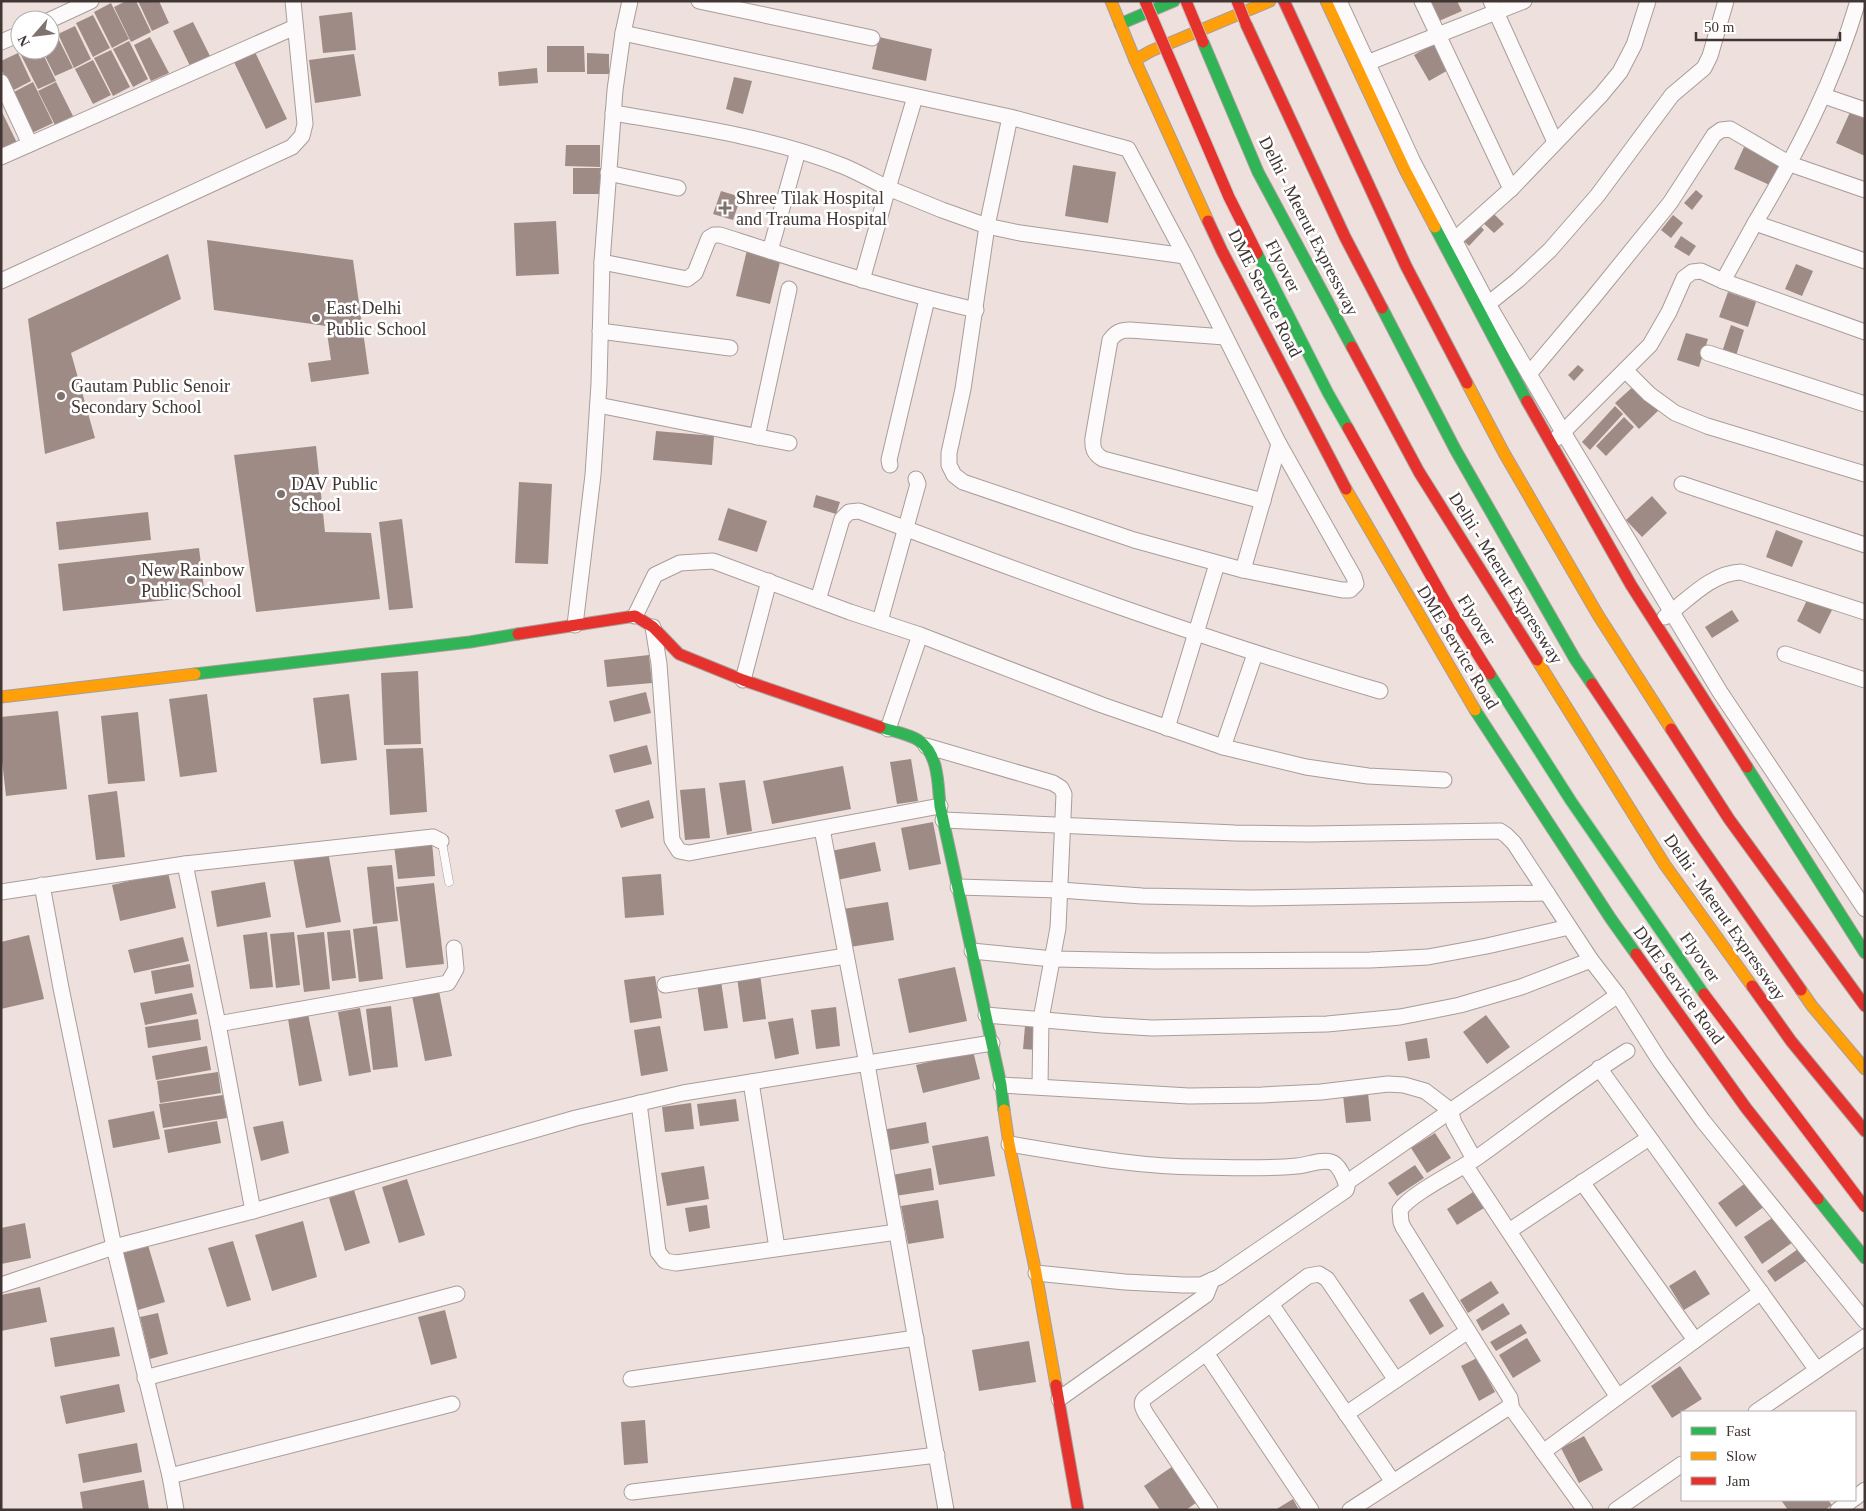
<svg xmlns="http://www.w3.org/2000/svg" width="1866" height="1511" font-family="Georgia,serif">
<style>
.building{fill:#9e8b86}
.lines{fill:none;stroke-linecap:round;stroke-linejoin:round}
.lane-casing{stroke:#a89d9a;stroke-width:9}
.street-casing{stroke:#a89d9a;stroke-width:17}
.fast-casing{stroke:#a89d9a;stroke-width:13}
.slow-casing{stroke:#a89d9a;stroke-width:13}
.jam-casing{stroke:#a89d9a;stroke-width:13}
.lane{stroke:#fcfafa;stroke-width:8}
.street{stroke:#fcfafa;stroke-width:15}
.fast{stroke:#30b455;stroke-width:11}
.slow{stroke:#ff9f0a;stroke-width:11}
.jam{stroke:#e5322d;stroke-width:11}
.fast-bridge-casing{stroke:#c8c0be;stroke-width:13;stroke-linecap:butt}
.jam-bridge-casing{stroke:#c8c0be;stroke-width:13;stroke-linecap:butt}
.fast-bridge{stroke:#30b455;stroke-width:11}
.jam-bridge{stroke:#e5322d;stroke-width:11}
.poi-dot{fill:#7e726f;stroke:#fff;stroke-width:2}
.labels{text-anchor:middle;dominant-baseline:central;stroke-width:5;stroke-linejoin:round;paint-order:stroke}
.poi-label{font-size:18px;fill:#413634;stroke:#fff;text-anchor:start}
.street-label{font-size:18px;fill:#413634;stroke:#fff}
</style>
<rect width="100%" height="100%" fill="#eee0dc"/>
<g class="building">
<polygon points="126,1 136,1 151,32 131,42 114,7"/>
<polygon points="138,1 159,1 169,23 152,31"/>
<polygon points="1429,1 1457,1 1462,11 1439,21"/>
<polygon points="111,3 129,39 112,48 94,12"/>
<polygon points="352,12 356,50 323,53 319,16"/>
<polygon points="93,15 110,48 93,57 76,23"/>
<polygon points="193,22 213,62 193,72 173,31"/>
<polygon points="75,26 91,59 74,68 58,34"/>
<polygon points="56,34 73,68 55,76 42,50 50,50 50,37"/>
<polygon points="150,37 169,73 151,81 134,45"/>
<polygon points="879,37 932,49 926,81 872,69"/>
<polygon points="129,41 148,79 133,87 113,49"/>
<polygon points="1435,43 1450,69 1429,81 1414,55"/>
<polygon points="547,46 584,46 585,72 547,72"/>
<polygon points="22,50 41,50 56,81 38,89 19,51"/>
<polygon points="111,50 130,87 113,96 94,58"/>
<polygon points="255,52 287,119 266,129 234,62"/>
<polygon points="18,53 31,81 12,91 1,69 1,61"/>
<polygon points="587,53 609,54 609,74 587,74"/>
<polygon points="354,54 361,96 315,103 309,60"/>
<polygon points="93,60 111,95 93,104 75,69"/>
<polygon points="537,68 538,83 499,86 498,72"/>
<polygon points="734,77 752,81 743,114 726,109"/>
<polygon points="33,82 53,123 32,133 12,93"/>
<polygon points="56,82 73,116 55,125 38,91"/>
<polygon points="1,110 18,145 1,152"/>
<polygon points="1851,110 1865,116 1865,156 1836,143"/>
<polygon points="566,145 600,145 600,167 565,166"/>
<polygon points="1744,147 1782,164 1772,186 1734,169"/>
<polygon points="1073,165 1116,172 1108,223 1065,216"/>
<rect x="573" y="168" width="28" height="26"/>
<polygon points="1696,190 1703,196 1692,210 1684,203"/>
<polygon points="721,191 741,197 733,220 713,214"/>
<polygon points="1490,210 1504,224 1494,233 1480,220"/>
<polygon points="1673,215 1683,223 1671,238 1661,230"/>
<polygon points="556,221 559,274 516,276 514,223"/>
<polygon points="1477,222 1484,230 1469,246 1461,238"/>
<polygon points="1681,236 1696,246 1689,256 1674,247"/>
<polygon points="207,240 353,260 369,374 311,382 308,363 331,360 326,326 214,310"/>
<polygon points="747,250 781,258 770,304 736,296"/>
<polygon points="168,254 181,299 71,353 95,438 45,454 28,319"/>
<polygon points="1796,264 1813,271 1802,296 1785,289"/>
<polygon points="1728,292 1756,302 1748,327 1719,317"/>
<polygon points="1731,325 1744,330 1735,359 1721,355"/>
<polygon points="1686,333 1708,339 1699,367 1677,360"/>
<polygon points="1578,365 1584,370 1574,381 1568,375"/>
<polygon points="1636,384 1659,410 1639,429 1615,403"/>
<polygon points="1615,406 1623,414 1590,450 1582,442"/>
<polygon points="1624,417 1634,427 1606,456 1596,446"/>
<polygon points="656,431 714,436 712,465 653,460"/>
<polygon points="316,446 325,532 371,533 380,599 256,612 234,455"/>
<polygon points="519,482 552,484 548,564 515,563"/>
<polygon points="816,495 840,502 836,514 813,507"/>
<polygon points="1652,496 1667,513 1642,537 1626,520"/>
<polygon points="728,508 767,521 757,552 718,540"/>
<polygon points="148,512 151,540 59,550 56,522"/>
<polygon points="402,519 413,608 389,610 379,522"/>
<polygon points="1776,530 1803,541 1792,567 1766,557"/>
<polygon points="199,548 205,596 63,611 58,564"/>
<polygon points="1808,598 1832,610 1820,634 1797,621"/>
<polygon points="1732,610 1739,621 1712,638 1705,627"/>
<polygon points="649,655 652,683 607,687 604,660"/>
<polygon points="418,671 421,744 384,745 381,673"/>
<polygon points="646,692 651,713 614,722 609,701"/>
<polygon points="207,694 217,772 180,777 169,699"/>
<polygon points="349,694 357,760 321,764 313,698"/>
<polygon points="58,711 67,789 6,796 1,752 1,717"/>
<polygon points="138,712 145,781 108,784 101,716"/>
<polygon points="647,745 652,764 614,773 609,755"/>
<polygon points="423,748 427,812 390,815 386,749"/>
<polygon points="911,759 918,801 897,804 890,762"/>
<polygon points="843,766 851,809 772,824 763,781"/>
<polygon points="745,780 752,831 727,835 719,783"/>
<polygon points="705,788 710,838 685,840 680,790"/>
<polygon points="117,791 125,857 96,860 88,795"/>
<polygon points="649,800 654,818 621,828 615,810"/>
<polygon points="933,822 941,864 909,870 901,828"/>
<polygon points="432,842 435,876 398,879 394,845"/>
<polygon points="875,842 881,871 837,880 831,851"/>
<polygon points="328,852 341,922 306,928 293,858"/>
<polygon points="392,865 398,921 373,924 367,867"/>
<polygon points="168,872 176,908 120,921 112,885"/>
<polygon points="661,874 664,915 625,918 622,877"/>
<polygon points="265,882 271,917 217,927 211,891"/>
<polygon points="434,883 444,964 406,968 396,887"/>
<polygon points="888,902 894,940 850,947 843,909"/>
<polygon points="377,926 383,979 359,982 353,929"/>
<polygon points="350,930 356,978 332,981 327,932"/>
<polygon points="267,932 273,987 250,989 243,935"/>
<polygon points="294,932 300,985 276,988 270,934"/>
<polygon points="324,932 330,989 304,992 297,935"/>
<polygon points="29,935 44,999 1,1009 1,942"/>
<polygon points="183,937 189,961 134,973 128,950"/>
<polygon points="190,964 194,987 155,994 151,971"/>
<polygon points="955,967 967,1021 909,1033 898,979"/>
<polygon points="760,974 766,1019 743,1022 737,977"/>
<polygon points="655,976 662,1018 630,1023 624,980"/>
<polygon points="721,981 728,1028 704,1031 697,984"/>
<polygon points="439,991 452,1056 425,1061 412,996"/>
<polygon points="192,993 197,1014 145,1025 140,1003"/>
<polygon points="391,1006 398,1067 373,1070 366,1009"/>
<polygon points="836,1007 840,1046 816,1049 811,1010"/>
<polygon points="360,1008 371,1072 349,1076 338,1012"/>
<polygon points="308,1014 322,1081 299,1086 288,1019"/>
<polygon points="1486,1015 1510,1047 1487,1064 1463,1032"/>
<polygon points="793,1018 799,1054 775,1059 768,1022"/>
<polygon points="198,1019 201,1040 148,1048 145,1027"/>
<polygon points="660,1026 668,1071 641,1076 634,1030"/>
<polygon points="1025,1026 1039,1028 1038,1050 1023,1049"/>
<polygon points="1427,1038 1430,1058 1408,1061 1405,1042"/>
<polygon points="207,1046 211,1070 156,1080 152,1056"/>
<polygon points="973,1051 980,1079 923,1093 916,1065"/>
<polygon points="218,1072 221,1093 160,1103 157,1081"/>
<polygon points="1368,1093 1371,1121 1346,1123 1343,1095"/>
<polygon points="223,1095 227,1118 163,1128 159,1104"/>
<polygon points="736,1099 739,1121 700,1126 697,1104"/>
<polygon points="691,1103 694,1129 665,1132 662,1107"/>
<polygon points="154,1111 160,1139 113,1148 108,1120"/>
<polygon points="217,1121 221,1143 168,1153 164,1130"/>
<polygon points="283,1121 289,1153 261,1161 253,1127"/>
<polygon points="926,1122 929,1143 885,1151 882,1130"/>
<polygon points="1435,1133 1451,1158 1427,1173 1411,1148"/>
<polygon points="988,1136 995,1176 939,1185 932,1146"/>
<polygon points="1415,1165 1424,1178 1397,1196 1388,1183"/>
<polygon points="704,1166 709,1199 667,1206 661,1173"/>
<polygon points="931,1168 934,1190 895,1196 892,1175"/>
<polygon points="407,1179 425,1235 399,1243 382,1187"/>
<polygon points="1747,1182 1765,1206 1736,1227 1718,1203"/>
<polygon points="354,1190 370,1243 345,1251 329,1198"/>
<polygon points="1473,1192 1484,1208 1457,1225 1447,1209"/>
<polygon points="938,1200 944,1238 908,1244 901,1206"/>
<polygon points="707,1205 710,1228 689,1232 685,1208"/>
<polygon points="1775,1216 1793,1242 1762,1264 1744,1237"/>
<polygon points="303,1221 317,1277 272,1291 255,1235"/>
<polygon points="25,1223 31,1258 1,1264 1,1228"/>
<polygon points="233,1241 251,1300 227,1307 208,1248"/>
<polygon points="148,1245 165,1302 138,1310 121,1253"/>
<polygon points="1798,1249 1806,1261 1775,1282 1767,1271"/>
<polygon points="1695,1270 1710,1294 1684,1310 1669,1286"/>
<polygon points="1491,1281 1499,1293 1468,1313 1460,1300"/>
<polygon points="40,1287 47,1322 1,1331 1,1295"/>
<polygon points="1423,1292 1444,1326 1430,1335 1409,1300"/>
<polygon points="1503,1303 1510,1314 1482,1331 1476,1320"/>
<polygon points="445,1310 457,1358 431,1365 418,1317"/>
<polygon points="158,1313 168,1354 150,1359 140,1317"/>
<polygon points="1521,1324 1527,1333 1496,1351 1490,1342"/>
<polygon points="114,1327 120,1356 55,1367 50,1338"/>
<polygon points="1527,1338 1541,1361 1513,1378 1499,1355"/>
<polygon points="1029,1341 1036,1382 979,1391 972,1350"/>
<polygon points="1477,1358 1495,1392 1479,1401 1461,1366"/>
<polygon points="1680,1366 1702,1399 1672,1418 1651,1386"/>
<polygon points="119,1384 125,1412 66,1424 60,1396"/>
<polygon points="645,1420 648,1463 624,1465 621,1422"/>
<polygon points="1584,1436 1603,1470 1579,1483 1561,1448"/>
<polygon points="137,1443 142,1472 83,1483 78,1454"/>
<polygon points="1176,1464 1200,1500 1186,1510 1160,1510 1144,1486"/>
<polygon points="144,1480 149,1510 83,1510 80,1492"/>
<polygon points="1293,1499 1299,1510 1275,1510"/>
<polygon points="1781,1500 1828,1500 1832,1505 1825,1510 1788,1510"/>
</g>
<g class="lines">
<defs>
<polyline id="lane" points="441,841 443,848 449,882"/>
<g id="street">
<polyline points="699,1 872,38"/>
<polyline points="1339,1 1413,162 1488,304 1563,432 1720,692 1865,909"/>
<polyline points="1422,1 1511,189"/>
<polyline points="1491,1 1555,142"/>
<path d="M1858,1C1835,80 1797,153 1755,223L1865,261"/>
<polyline points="50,20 91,1"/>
<polyline points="623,33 1010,117 1128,149 1185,256 1279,444 1354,577 1356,584 1350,590 1342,590 1243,570 1134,540 963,482 954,475 949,465 949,453 963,389 987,226 1010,117"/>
<polyline points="1,42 20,34"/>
<polyline points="1367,63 1524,1"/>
<polyline points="1,82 30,144"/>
<polyline points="1824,96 1865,110"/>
<path d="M613,113C690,126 770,137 843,166C858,172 873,181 888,188L915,97"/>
<polyline points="1,157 295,27"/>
<polyline points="608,173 678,188"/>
<polyline points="1454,240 1511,189 1601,95 1620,72 1634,45 1648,1"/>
<polyline points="770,251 798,151"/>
<path d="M602,262L687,279L695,273L709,238L714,235H720C804,262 889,290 976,310"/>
<polyline points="862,280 888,188 942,210 987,226 1020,233 1185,256"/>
<polyline points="1,281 292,147 302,136 305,124 293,1"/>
<polyline points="1723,281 1755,223"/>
<polyline points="1488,304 1518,280 1550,250 1597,196 1672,95 1704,68 1710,56 1726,1"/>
<polyline points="600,331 730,348"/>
<path d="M1225,337L1130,330C1121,330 1116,332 1110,340L1093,438C1092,448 1094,454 1103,459L1263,501"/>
<polyline points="1708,353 1865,404"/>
<polyline points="1625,370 1649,394 1675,413 1707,426 1865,474"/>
<polyline points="1529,374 1593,298 1670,203 1714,135 1721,130 1730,129 1790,164 1865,190"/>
<polyline points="598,405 789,443"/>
<polyline points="757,437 789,289"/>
<polyline points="1557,438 1650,345 1669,312 1684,278 1692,272 1701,271 1723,281 1865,332"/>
<polyline points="890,465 889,460 927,299"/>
<polyline points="1682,484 1865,545"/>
<polyline points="1243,570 1279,444"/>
<path d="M818,600L842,519L849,512L859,511C1031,576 1204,640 1380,691"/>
<polyline points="635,616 655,575 680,563 713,561 850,612 920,635 1102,705 1223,747 1306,767 1368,776 1444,780"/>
<path d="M1665,617C1688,600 1711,573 1741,572L1865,612"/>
<polyline points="880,621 918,484 916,479"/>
<polyline points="575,625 593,475 599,384 602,262 615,90 623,33 630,1"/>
<polyline points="653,627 659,664 672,840 679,851 689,853 940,806"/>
<polyline points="1785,654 1865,680"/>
<polyline points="743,680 769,581"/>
<polyline points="1167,728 1217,564"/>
<polyline points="888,729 920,635"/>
<polyline points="926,746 1053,783 1061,788 1064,794 1058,928 1041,1019 1040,1087"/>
<polyline points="1223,747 1255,654"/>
<polyline points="943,820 1235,833 1310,834 1500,831 1506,835 1514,843 1591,960 1618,995 1660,1061 1703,1121 1865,1321"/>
<polyline points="822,829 867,1064 946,1510"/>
<polyline points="185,864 218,1024 253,1211"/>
<polyline points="42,885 61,988 114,1247 170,1476 176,1510"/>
<polyline points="958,887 1060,890 1142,896 1251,898 1547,893"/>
<polyline points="1,892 185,864 433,837 441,841"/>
<polyline points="972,951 1053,959 1155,961 1370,960 1428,957 1487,946 1569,927"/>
<polyline points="665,985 846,956"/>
<polyline points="986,1015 1102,1025 1152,1028 1327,1024 1400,1017 1460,1005 1521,987 1591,960"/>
<polyline points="218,1024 448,983 456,969 454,948"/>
<polyline points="1599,1068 1817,1370"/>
<polyline points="751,1082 777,1248"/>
<polyline points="1001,1085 1189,1096 1262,1095 1321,1092 1388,1084 1404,1085 1425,1091 1450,1110 1454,1123 1474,1159"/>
<polyline points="639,1103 658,1252 665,1261 676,1263 897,1232"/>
<path d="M1009,1144C1072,1154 1135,1167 1198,1167C1231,1168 1265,1169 1297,1166C1308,1165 1322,1159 1331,1162C1339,1164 1345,1179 1347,1187L1346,1190L1219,1277L1201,1285H1183L1125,1282L1036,1273"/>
<polyline points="1465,1165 1618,1397"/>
<polyline points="1582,1182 1695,1340"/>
<polyline points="1346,1183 1618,995"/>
<polyline points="1509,1231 1649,1138"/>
<polyline points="1,1285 114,1247 253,1211 576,1118 683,1093 992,1043"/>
<polyline points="1271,1304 1393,1482"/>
<polyline points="1206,1353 1308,1276 1319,1274 1327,1279 1396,1380"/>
<polyline points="145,1378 457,1294"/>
<polyline points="631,1379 916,1338"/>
<polyline points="1059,1399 1206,1295 1212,1280"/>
<polyline points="1510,1406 1585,1510"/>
<polyline points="1756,1412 1865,1337"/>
<polyline points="1346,1414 1468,1331"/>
<polyline points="1543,1452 1761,1292"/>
<polyline points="170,1476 452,1404"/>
<polyline points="632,1492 937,1455"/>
<polyline points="1855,1498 1865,1490"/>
<path d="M1210,1510L1146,1414C1142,1407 1140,1402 1146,1397L1206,1353L1311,1510"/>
<path d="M1350,1510L1506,1409L1511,1404L1510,1398L1403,1227L1401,1222L1400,1210C1410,1194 1457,1171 1475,1159C1526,1123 1574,1084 1627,1051"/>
<polyline points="1616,1510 1682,1464"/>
<polyline points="1838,1510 1852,1500"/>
</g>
<g id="fast">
<polyline points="1120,24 1174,1"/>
<polyline points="1203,42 1258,172 1352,347"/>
<polyline points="1435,227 1527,401"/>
<polyline points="1382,308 1455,449 1575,659 1592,684"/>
<polyline points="195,674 470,642 518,634"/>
<polyline points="1475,710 1611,919 1636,954"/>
<path d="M880,727C892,731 908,734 918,740C939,753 938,785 940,806L1001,1085L1004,1110"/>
<polyline points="1747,767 1865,953"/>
<polyline points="1818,1199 1865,1258"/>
</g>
<g id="slow">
<polyline points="1111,1 1135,60 1208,221"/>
<polyline points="1326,1 1405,170 1435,227"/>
<polyline points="1135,60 1151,51 1270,1"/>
<polyline points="1467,383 1504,453 1598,615 1671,729"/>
<polyline points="1346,489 1475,710"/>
<polyline points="1537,660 1665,865 1752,986"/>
<polyline points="1,697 195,674"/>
<polyline points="1801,990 1812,1006 1865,1069"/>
<polyline points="1004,1110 1009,1144 1036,1273 1056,1385"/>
</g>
<g id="jam">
<polyline points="1284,1 1406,266 1467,383"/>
<polyline points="1246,24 1345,237 1382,308"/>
<polyline points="1208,221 1222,251 1346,489"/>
<polyline points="1352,347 1419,472 1537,660"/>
<polyline points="1527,401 1631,585 1747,767"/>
<polyline points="518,634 635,616 653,627 679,654 743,680 880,727"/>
<polyline points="1592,684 1695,838 1801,990"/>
<polyline points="1671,729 1729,819 1865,1006"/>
<polyline points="1636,954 1746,1108 1818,1199"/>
<polyline points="1752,986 1791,1041 1865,1131"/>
<polyline points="1056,1385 1078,1510"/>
</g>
</defs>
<use href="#lane" class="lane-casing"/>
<use href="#street" class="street-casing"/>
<use href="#fast" class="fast-casing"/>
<use href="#slow" class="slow-casing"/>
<use href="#jam" class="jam-casing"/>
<use href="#lane" class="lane"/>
<use href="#street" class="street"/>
<use href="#fast" class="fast"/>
<use href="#slow" class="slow"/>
<use href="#jam" class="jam"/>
<defs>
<g id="fast-bridge">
<polyline points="1257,253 1328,393 1348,428"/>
<polyline points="1490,674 1571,801 1704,994"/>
</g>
<g id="jam-bridge">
<polyline points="1145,1 1229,197 1257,253"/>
<polyline points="1186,1 1203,42"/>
<polyline points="1237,1 1246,24"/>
<polyline points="1348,428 1450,610 1490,674"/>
<polyline points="1704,994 1865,1207"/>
</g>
</defs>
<use href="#fast-bridge" class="fast-bridge-casing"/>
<use href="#jam-bridge" class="jam-bridge-casing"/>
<use href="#fast-bridge" class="fast-bridge"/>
<use href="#jam-bridge" class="jam-bridge"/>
</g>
<g class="poi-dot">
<path d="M722.5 200.5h5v5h5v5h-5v5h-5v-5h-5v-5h5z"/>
<circle cx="316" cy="318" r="5"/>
<circle cx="61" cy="396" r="5"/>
<circle cx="281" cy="494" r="5"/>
<circle cx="131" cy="580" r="5"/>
</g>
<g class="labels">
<g class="poi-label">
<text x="736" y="198">Shree Tilak Hospital<tspan x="736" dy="21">and Trauma Hospital</tspan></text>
<text x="326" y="308">East Delhi<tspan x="326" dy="21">Public School</tspan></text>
<text x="71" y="386">Gautam Public Senoir<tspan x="71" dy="21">Secondary School</tspan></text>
<text x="291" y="484">DAV Public<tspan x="291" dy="21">School</tspan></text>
<text x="141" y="570">New Rainbow<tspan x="141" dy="21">Public School</tspan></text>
</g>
<g class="street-label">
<text transform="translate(1309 226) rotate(63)">Delhi - Meerut Expressway</text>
<text transform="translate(1283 266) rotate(63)">Flyover</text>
<text transform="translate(1265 293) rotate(63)">DME Service Road</text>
<text transform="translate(1506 578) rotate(58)">Delhi - Meerut Expressway</text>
<text transform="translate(1477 620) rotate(58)">Flyover</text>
<text transform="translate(1458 647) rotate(59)">DME Service Road</text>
<text transform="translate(1725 917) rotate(55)">Delhi - Meerut Expressway</text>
<text transform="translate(1700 957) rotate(55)">Flyover</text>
<text transform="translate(1679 985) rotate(54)">DME Service Road</text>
</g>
</g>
<rect width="1866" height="1511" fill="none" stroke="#413634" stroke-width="5"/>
<rect x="1681" y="1411" width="175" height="90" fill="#ffffff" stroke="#b3afae"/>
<rect x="1691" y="1427" width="25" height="8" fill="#30b455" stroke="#b3afae"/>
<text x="1726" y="1436" font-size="15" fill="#413634">Fast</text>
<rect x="1691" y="1452" width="25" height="8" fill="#ff9f0a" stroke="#b3afae"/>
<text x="1726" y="1461" font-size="15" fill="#413634">Slow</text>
<rect x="1691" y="1477" width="25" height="8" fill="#e5322d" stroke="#b3afae"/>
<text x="1726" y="1486" font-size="15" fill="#413634">Jam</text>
<g transform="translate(35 35) rotate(242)"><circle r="24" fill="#ffffff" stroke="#b3afae"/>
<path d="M0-4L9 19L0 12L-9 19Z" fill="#7e726f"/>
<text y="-8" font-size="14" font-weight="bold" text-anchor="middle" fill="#413634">N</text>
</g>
<path d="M1696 32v8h144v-8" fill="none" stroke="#413634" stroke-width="2.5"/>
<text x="1704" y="32" font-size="15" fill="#413634" stroke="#ffffff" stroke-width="4" paint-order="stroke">50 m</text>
</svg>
